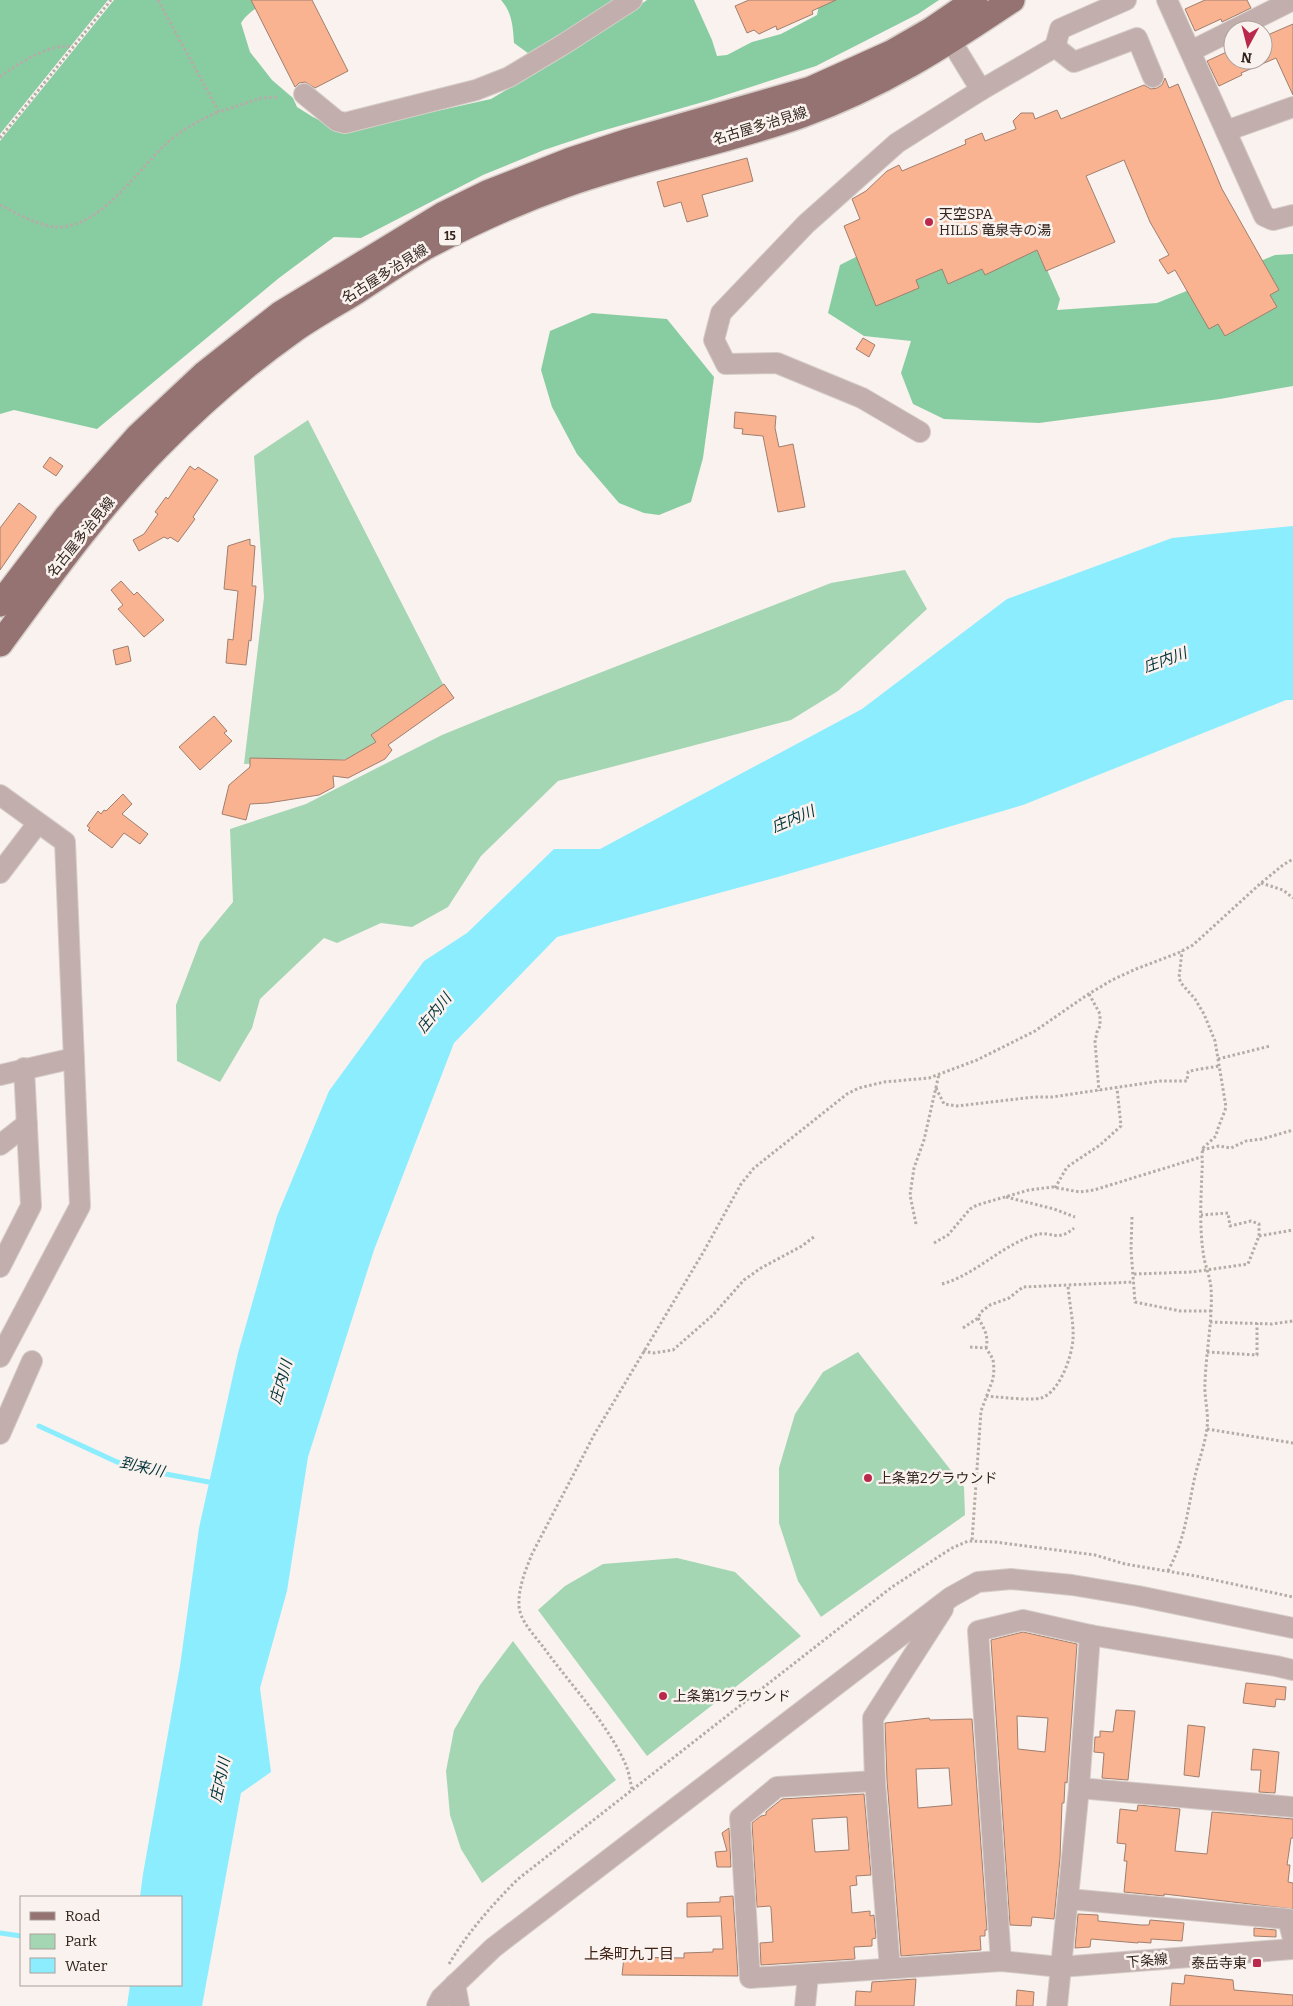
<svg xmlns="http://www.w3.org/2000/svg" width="1293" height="2006" font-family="Bitter,'Noto Sans JP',serif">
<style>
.green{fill:#a4d6b4}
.forest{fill:#88cda1}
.water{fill:#8cedff}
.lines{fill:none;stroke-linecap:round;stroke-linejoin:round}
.stream{stroke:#8cedff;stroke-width:5}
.building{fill:#f9b391;stroke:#a17f6e;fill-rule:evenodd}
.minor-casing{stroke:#d6cdc9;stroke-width:22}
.major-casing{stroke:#d6cdc9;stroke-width:28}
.path{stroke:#b6aca7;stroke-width:3;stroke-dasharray:2.5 2.5;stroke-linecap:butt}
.minor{stroke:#c1aead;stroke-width:20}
.major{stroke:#947372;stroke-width:25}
.poi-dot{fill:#ba294c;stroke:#faf2ee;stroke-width:2}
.labels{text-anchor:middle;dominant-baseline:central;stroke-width:5;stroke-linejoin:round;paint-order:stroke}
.shield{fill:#faf2ee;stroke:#6f625c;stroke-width:1}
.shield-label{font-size:12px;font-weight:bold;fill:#33251e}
.street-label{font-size:14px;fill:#33251e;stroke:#faf2ee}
.poi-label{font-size:14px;fill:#33251e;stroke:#faf2ee;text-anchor:start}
.water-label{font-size:15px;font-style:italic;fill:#02343b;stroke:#faf2ee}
.neighbourhood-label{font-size:15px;fill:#3d2113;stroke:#faf2ee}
</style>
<rect width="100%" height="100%" fill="#faf2ee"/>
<g class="green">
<polygon points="308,420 446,690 354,759 244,764 264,597 254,456"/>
<polygon points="905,570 927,609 838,691 791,720 558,781 481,856 448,907 412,927 381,923 337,943 324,938 260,999 252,1028 220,1082 177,1061 176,1005 200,942 233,902 230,829 306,804 442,735 491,715 831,583"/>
<polygon points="858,1352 964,1487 965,1515 821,1617 798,1581 779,1523 779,1468 795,1414 823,1372"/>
<polygon points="677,1558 735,1572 801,1636 647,1756 538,1610 565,1586 603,1564"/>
<polygon points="513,1641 616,1780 482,1883 461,1849 450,1815 446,1771 454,1730 480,1685"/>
</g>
<g class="forest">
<polygon points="0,0 108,0 0,134"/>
<path d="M114,0H264C257,9 247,13 241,23L250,52L272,80L293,98L297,107L313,117L342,132L491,99L579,47L647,0H694L712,40L717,56L727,55L752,42L781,34L817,15L820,0H939L918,14L816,66L710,100L598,132L544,150L483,175L361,238L334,237L279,278L97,429L14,410L0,414V141Z"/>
<path d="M501,0H618L532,56L514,43C513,27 512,12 501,0Z"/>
<polygon points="909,230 1037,247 1060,299 1057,310 1157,303 1275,255 1293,254 1293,386 1220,399 1039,423 944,419 913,404 901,373 911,341 864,336 828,313 840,265"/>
<polygon points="592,313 667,319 714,377 703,458 691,502 659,515 644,513 619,503 577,454 552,407 541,370 550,331"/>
</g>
<polygon class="water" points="1293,526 1293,700 1286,700 1023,805 778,877 557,937 454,1043 374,1250 308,1457 287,1591 260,1688 271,1772 241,1793 202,2006 127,2006 130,1985 181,1985 181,1897 140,1897 143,1874 180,1666 199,1528 238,1353 277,1216 329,1091 424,961 467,933 554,849 600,849 862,709 1007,599 1172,538"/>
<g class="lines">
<g class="stream">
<polyline points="39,1426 117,1462 155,1472 214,1483"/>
<polyline points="0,1933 21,1936"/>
</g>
</g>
<g class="building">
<polygon points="251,0 312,0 348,71 315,88 305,82 299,83 295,87"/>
<polygon points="749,0 836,0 812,11 813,14 777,30 776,26 759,34 754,30 747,33 735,6"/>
<polygon points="1205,0 1247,0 1251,8 1222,22 1221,19 1195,31 1185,9"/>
<polygon points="1293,24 1293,95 1276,58 1241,73 1242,75 1219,86 1207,61 1231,50 1233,60 1263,60 1263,37"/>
<polygon points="1165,78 1169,88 1178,84 1222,189 1279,290 1270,295 1277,307 1225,336 1218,324 1209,329 1175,270 1168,274 1159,260 1169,255 1150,222 1124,160 1086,176 1115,242 1046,271 1037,250 985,275 982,269 948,284 942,269 916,280 919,288 876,306 844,226 860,219 852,199 866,191 887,171 899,165 902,171 966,144 965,140 982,133 985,141 1016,129 1013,121 1021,113 1033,113 1035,119 1057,110 1061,119 1144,85 1151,89 1157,88 1162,85"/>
<polygon points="747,158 753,181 702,195 708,216 687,222 681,202 664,207 657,182"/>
<polygon points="863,338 875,345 869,357 856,349"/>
<polygon points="735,412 776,416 775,428 779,447 793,444 805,507 778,512 763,436 742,434 743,429 734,428"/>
<polygon points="50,457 63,466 56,476 43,467"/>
<polygon points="190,466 195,470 198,467 218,480 193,517 195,519 178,542 170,537 168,539 164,537 139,551 133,540 144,534 158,514 155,512 166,497 168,499"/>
<polygon points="19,503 36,516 36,518 0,570 0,528"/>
<polygon points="250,539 250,545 255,546 252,586 256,586 251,641 249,640 246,665 226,663 228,639 233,640 238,591 224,589 228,546"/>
<polygon points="121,581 134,595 137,592 164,620 144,637 118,609 123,605 111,590"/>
<polygon points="128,646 131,661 116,665 113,650"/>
<polygon points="444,684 454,698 388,745 392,750 385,759 348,778 333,776 334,787 319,795 268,803 250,804 246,820 222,814 229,785 250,767 250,758 345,760 376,742 371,735"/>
<polygon points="214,716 227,731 224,733 232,741 200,770 179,747"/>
<polygon points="123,794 132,804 122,814 148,834 140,844 124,833 112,848 88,830 90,828 87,826 98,811 101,814 104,810 106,811"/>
<path d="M1023,1632L1077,1644L1067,1783L1065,1782L1064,1803H1062L1060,1858L1054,1919L1032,1917L1031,1926L1010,1925L991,1640ZM1017,1716L1048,1718L1045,1752L1018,1749Z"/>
<polygon points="1246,1683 1286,1687 1285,1700 1276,1699 1275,1707 1243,1703"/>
<polygon points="1116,1710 1135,1711 1128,1780 1102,1778 1104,1753 1094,1752 1095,1737 1100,1737 1100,1731 1113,1732"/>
<path d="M929,1718L930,1720L972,1719L987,1930H985V1936H980L981,1950L901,1956L887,1780L885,1723ZM949,1768L952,1805L918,1808L916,1769Z"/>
<polygon points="1188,1725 1205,1727 1199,1777 1184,1775"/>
<polygon points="1253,1749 1279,1752 1275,1793 1259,1792 1261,1770 1251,1770"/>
<path d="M864,1794L871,1875L856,1876L857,1885L850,1886L852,1913L870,1911V1916L874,1915L876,1938L872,1939V1946L854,1947L855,1959L761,1965L760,1943L773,1942L771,1908L770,1906L757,1907L752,1823L761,1816L766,1815V1812L782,1799ZM847,1817L849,1850L815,1852L812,1819Z"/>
<polygon points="1138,1805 1180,1809 1175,1851 1207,1854 1212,1812 1293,1819 1293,1838 1291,1838 1287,1865 1290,1865 1288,1882 1293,1883 1293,1909 1164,1894 1164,1896 1124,1892 1127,1861 1124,1861 1126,1844 1117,1843 1120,1809 1137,1811"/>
<polygon points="729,1828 731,1867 717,1867 715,1852 727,1851 722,1833"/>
<polygon points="733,1896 738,1976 622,1975 624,1957 684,1958 684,1953 713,1952 713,1949 723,1949 721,1916 687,1917 687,1903 720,1902 720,1897"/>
<polygon points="1078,1914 1098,1915 1098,1921 1141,1925 1149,1925 1150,1920 1184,1923 1182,1941 1151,1939 1151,1943 1138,1942 1138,1943 1091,1939 1090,1947 1075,1948"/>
<polygon points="1254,1928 1276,1930 1276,1937 1254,1936"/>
<polygon points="1185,1975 1233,1980 1234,1990 1293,1995 1293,2006 1170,2006 1172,1983 1184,1984"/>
<polygon points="916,1979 914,2006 855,2006 856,1991 871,1992 872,1982"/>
<polygon points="1017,1990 1034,1992 1033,2006 1016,2006"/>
</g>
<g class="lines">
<defs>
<g id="minor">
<polyline points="1167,0 1264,216 1273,220 1293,215"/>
<polyline points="1233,30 1293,0"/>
<polyline points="951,41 981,90"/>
<polyline points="1055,47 1060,29 1126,0"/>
<polyline points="1191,51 1233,30"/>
<polyline points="304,94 337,121 345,123 476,90 509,77 564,44 632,0"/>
<polyline points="1226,131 1293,107"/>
<polyline points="920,432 862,398 777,363 726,364 714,340 721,313 806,224 897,143 981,90 1055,47 1074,62 1137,38 1153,77"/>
<polyline points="0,795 65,842 80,1206 0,1357"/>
<polyline points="0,873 38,823"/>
<polyline points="0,1075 74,1058"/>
<polyline points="0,1145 27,1124"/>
<polyline points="0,1267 31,1206 24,1068"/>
<polyline points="0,1434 32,1361"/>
<polyline points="875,1781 777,1787 740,1818 750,1978 1001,1961 1060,1967 1293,1949"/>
<polyline points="1079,1788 1293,1807"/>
<polyline points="1068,1899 1288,1919 1293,1939"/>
<polyline points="1001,1961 978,1631 1023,1620 1090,1635 1276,1666 1293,1670"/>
<polyline points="890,1968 875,1781 873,1718 943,1609"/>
<polyline points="455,1984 459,2006"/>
<polyline points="437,2006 441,1998 493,1948 951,1597 978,1582 1011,1579 1072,1585 1138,1596 1293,1628"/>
<polyline points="805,2006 808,1975"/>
<polyline points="1057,2006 1079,1788 1090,1635"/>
</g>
<g id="major">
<polyline points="0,604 67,516 138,436 204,374 280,314 444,214 487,193 571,160 629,141 811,89 891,53 931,30 975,0"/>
<path d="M0,644C50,576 99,507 158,447C199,405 246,364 294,330C314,316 336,304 357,291C379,277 401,261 424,248C469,224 517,202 565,185C643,157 724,143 802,115C882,86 942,47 1012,0"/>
</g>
</defs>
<use href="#minor" class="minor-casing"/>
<use href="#major" class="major-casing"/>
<g class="path">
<polyline points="158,0 219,112 261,98 279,97"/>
<path d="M0,77C17,64 51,42 73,47"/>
<polyline points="0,138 111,0"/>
<path d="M0,205C17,213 37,226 57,227C101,228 137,170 167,143C181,130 201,119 219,112"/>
<polyline points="1261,883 1283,890 1293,898"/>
<polyline points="1089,994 1100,1014 1100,1026 1097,1032 1095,1042 1099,1091"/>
<polyline points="1218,1059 1270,1046"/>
<path d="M936,1088L944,1104L957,1106L1034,1097H1052L1160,1081H1187L1188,1072C1196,1069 1209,1068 1219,1066"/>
<polyline points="1202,1150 1219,1146 1231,1148 1246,1141 1262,1139 1293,1130"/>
<polyline points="1055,1188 1067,1167 1100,1145 1121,1126 1117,1088"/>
<polyline points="1006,1197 1054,1209 1075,1217"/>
<polyline points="1132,1217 1131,1250 1135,1302 1180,1311 1211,1311"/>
<polyline points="916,1224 910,1195 914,1168 924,1140 939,1074"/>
<polyline points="1259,1236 1293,1230"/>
<polyline points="934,1243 948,1235 970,1209 977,1205 1029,1190 1052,1187 1080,1192 1094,1190 1201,1157"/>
<polyline points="1134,1274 1192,1272 1248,1264 1259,1236 1259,1224 1251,1221 1230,1226 1228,1213 1201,1215"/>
<path d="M942,1284C977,1274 1000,1246 1035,1235C1051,1230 1057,1243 1074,1228"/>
<path d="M978,1318C984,1328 989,1336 986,1348"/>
<polyline points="1210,1322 1272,1324 1293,1321"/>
<polyline points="963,1328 978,1318 981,1312 990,1305 1009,1298 1023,1287 1134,1282"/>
<polyline points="970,1347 986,1348 993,1359 994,1369 993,1379 981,1411 972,1541"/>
<polyline points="643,1351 653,1353 673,1350 713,1315 744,1280 761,1268 802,1246 815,1236"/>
<polyline points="1207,1352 1257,1355 1257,1323"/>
<path d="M986,1396C1000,1397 1029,1401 1041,1398C1059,1393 1072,1357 1073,1339C1074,1322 1069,1303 1068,1285"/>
<polyline points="1207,1429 1293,1443"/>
<path d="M1168,1571C1186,1537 1187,1512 1195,1476C1199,1460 1205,1444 1207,1428C1209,1413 1204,1398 1205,1383C1206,1351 1213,1319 1211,1288C1210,1277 1206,1268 1204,1258C1199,1229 1201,1199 1202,1171C1203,1163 1201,1156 1203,1148L1216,1136C1218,1126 1223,1117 1226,1107L1215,1041L1204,1014L1195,999L1181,983L1179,978L1182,951"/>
<path d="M632,1789C630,1781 629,1771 625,1763C607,1723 570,1684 544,1648C535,1636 519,1620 519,1605C518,1588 526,1569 532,1554L594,1435L704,1251L741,1184L754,1168L847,1094L859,1088L884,1082L929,1078L977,1060L1035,1031L1087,995L1112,980L1136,969L1178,953L1193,945L1261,883L1283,865L1293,859"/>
<path d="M449,1964C468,1932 492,1905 518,1879L892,1587L952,1548L968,1541L995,1542L1095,1555L1125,1564L1196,1576L1293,1597"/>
</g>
<use href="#minor" class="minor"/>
<use href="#major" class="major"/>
</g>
<g class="poi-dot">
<circle cx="929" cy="222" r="5"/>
<circle cx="868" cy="1478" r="5"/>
<circle cx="663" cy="1696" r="5"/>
<rect x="1252" y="1958" width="10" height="10" rx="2.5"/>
</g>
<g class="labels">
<rect class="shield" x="439" y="226.5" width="22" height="19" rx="4"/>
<g class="shield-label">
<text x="450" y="236">15</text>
</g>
<g class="street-label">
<text transform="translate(760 126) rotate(-17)">名古屋多治見線</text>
<text transform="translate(385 274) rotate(-32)">名古屋多治見線</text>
<text transform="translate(81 537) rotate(-51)">名古屋多治見線</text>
<text transform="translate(1147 1961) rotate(-5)">下条線</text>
</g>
<g class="poi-label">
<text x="939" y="214">天空SPA<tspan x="939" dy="16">HILLS 竜泉寺の湯</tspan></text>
<text x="878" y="1478">上条第2グラウンド</text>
<text x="673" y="1696">上条第1グラウンド</text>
<text x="1247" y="1963" text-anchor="end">泰岳寺東</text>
</g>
<g class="water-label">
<text transform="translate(1165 660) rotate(-20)">庄内川</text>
<text transform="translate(793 819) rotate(-23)">庄内川</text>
<text transform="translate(434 1013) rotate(-51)">庄内川</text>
<text transform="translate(281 1382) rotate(-74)">庄内川</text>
<text transform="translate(142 1467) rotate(13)">到来川</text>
<text transform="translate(220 1780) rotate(-78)">庄内川</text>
</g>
<g class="neighbourhood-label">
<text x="629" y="1954">上条町九丁目</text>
</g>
</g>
<rect x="20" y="1896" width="162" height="90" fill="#faf2ee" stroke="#aaa09b"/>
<rect x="30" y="1912" width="25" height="8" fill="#947372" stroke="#aaa09b"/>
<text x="65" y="1921" font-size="15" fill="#33251e">Road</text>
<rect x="30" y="1934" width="25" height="15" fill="#a4d6b4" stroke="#aaa09b"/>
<text x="65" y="1946" font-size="15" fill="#33251e">Park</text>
<rect x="30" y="1958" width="25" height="15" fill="#8cedff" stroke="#aaa09b"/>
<text x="65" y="1971" font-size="15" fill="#33251e">Water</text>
<g transform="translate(1248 45) rotate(187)"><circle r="24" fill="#faf2ee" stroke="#aaa09b"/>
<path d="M0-4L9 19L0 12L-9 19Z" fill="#ba294c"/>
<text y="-8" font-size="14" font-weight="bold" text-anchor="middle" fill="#33251e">N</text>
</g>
</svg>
